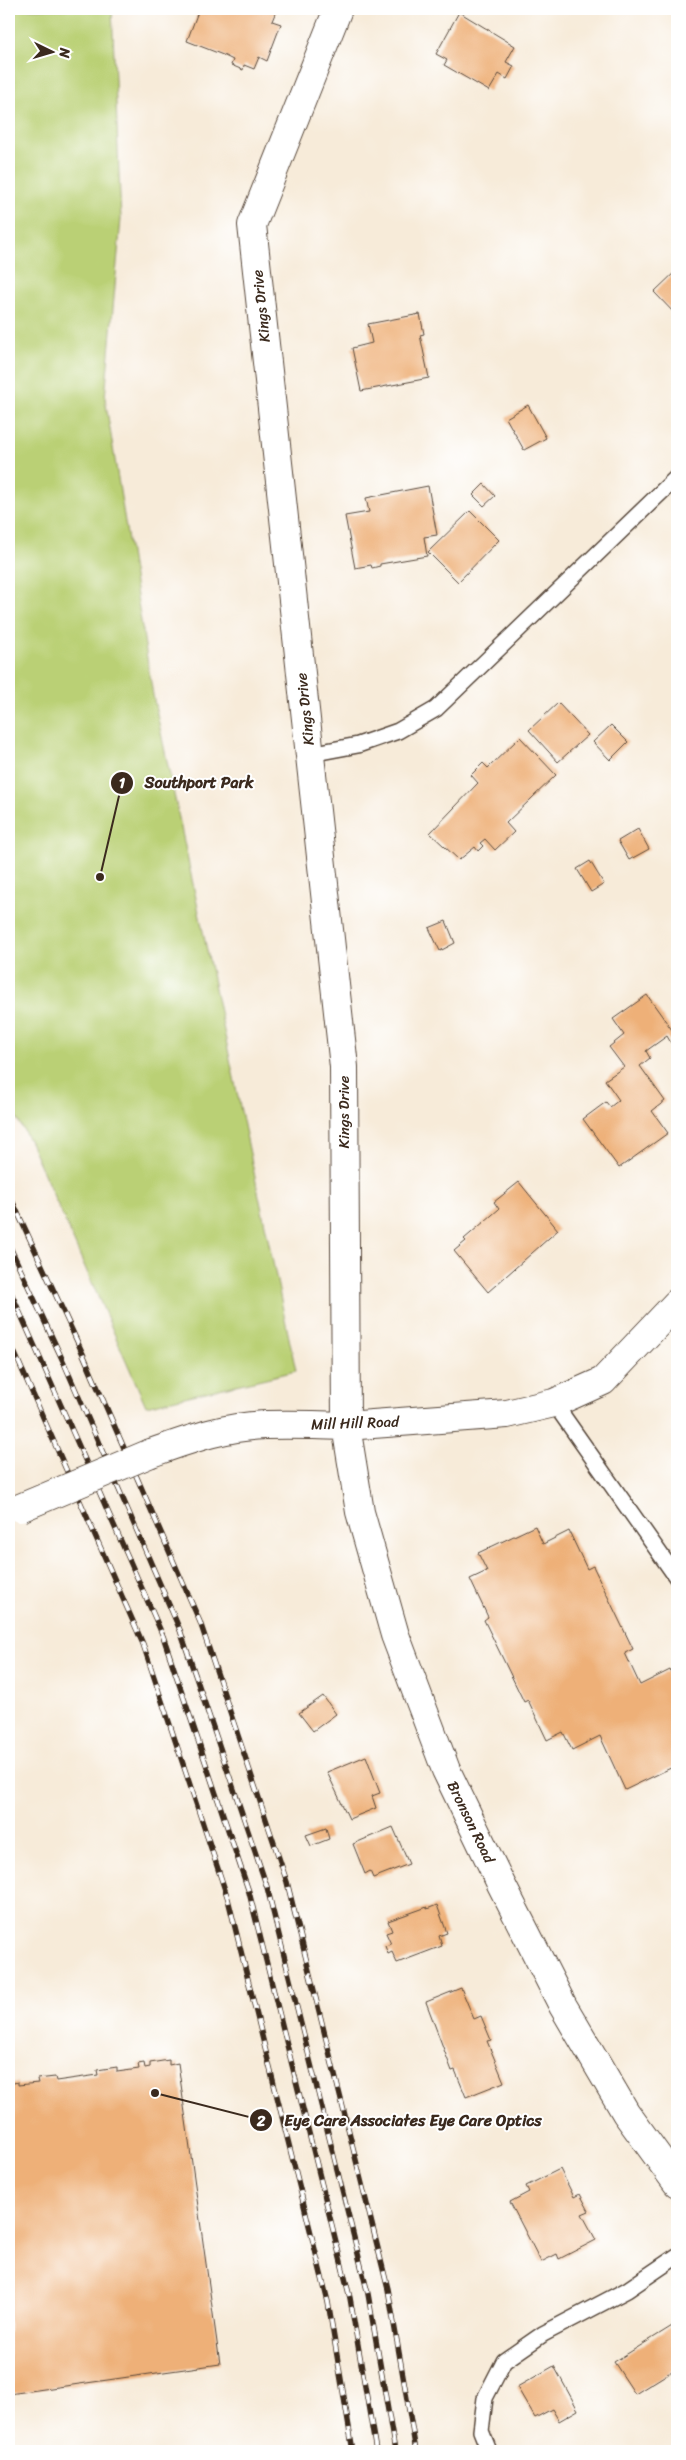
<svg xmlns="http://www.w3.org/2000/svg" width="686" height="2460" font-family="Sriracha,sans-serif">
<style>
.green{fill:#bad075;stroke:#7a7d4a}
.building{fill:#eeb078}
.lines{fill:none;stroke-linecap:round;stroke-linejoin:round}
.service-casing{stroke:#57473a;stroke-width:18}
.minor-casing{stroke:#57473a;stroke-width:30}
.secondary-casing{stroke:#57473a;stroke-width:30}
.service{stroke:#fff;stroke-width:15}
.minor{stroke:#fff;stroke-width:28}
.secondary{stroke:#fff;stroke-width:28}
.rail-casing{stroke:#3b2a1e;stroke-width:5.5}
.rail{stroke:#fff;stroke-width:4;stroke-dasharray:11;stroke-linecap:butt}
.secondary-bridge-casing{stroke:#57473a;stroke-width:30;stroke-linecap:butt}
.secondary-bridge{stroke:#fff;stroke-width:28}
.labels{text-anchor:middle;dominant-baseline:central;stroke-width:4;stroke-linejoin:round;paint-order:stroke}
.street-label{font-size:15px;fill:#3b2a1e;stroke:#fff}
.leader{fill:none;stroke:#3b2a1e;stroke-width:2}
.callout-dot{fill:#3b2a1e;stroke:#fff;stroke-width:2}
.mark-label{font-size:15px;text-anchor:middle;font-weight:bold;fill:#fff}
.callout-label{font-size:16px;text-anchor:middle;font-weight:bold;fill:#3b2a1e;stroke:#fff;stroke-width:4;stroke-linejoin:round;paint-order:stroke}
</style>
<rect width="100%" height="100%" fill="#fff"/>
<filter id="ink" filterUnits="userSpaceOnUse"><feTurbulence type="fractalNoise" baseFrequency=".02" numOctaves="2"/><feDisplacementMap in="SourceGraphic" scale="10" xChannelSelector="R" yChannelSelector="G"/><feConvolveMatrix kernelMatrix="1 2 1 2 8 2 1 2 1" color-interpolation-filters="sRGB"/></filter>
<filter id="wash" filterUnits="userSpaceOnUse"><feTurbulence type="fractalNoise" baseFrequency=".0096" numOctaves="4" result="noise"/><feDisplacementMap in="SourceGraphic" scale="20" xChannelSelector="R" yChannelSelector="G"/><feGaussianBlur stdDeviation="1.12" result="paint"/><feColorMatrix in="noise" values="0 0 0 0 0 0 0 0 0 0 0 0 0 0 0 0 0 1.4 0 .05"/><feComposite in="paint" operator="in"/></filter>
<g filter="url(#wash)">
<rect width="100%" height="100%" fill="#f7ebd9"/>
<polygon class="green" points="9,9 112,9 121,219 105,398 153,695 296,1371 146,1406 30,1142 9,1104"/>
<g id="blocks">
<g class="building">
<polygon points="199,9 277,9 272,21 281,24 267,61 259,57 254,69 244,65 243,70 231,65 233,60 223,55 187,41"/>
<polygon points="459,12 515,46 506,62 514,66 507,79 499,74 489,91 444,65 447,60 436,54"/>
<polygon points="677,270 677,316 654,292"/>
<polygon points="420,314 424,334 420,335 429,378 361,391 352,348 372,343 368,324"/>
<polygon points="528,405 546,438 524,450 506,418"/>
<polygon points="484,484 495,496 484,506 473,495"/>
<polygon points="428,486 437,535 424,537 427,556 380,564 380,566 372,568 371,565 355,568 345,516 369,512 366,498"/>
<polygon points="470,511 499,540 458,582 428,552"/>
<polygon points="558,703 588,735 558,762 529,730"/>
<polygon points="611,725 628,742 610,760 593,742"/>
<polygon points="520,737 556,775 506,823 514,832 495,850 485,839 480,843 483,846 478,851 475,847 459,860 430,833 478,783 471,775 483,763 488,768"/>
<polygon points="638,829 649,849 629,860 618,841"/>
<polygon points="590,861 604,884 591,892 577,869"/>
<polygon points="446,921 455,943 440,951 429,928"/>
<polygon points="647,995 677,1037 671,1043 667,1036 646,1051 650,1058 640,1066 665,1101 652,1111 668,1133 619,1168 583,1119 606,1102 610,1107 619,1100 605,1080 624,1067 609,1047 624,1035 613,1019"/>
<polygon points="519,1182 558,1230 488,1292 454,1251 466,1241 464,1239 499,1209 494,1202"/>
<polygon points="535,1526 543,1544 569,1531 587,1569 593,1566 633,1649 625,1653 640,1685 670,1670 677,1684 677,1765 625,1790 600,1736 572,1750 563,1732 547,1740 528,1700 524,1702 484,1620 488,1617 470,1579 487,1571 478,1553"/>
<polygon points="323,1696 336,1714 313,1731 299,1713"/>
<polygon points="366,1756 380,1793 372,1796 376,1808 349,1819 327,1772"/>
<polygon points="393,1827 409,1864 373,1878 370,1871 365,1874 353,1844"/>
<polygon points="326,1828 329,1839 311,1846 306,1835"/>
<polygon points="437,1905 447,1933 439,1936 442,1946 397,1963 392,1952 388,1954 385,1946 391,1944 386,1933 392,1931 388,1921 427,1907 427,1909"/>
<polygon points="461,1988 474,2019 481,2016 491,2040 487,2041 504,2082 466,2097 455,2070 452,2071 426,2002"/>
<polygon points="169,2060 169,2065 178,2063 220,2364 9,2394 9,2084 18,2082 18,2085 38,2083 37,2079 55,2077 56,2081 98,2075 97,2070 117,2067 117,2072 139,2069 138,2064 144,2063 145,2068 150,2067 150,2063"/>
<polygon points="560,2169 574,2197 580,2194 589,2211 582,2214 596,2240 559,2259 557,2254 541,2262 510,2202 529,2192 526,2186"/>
<polygon points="677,2323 677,2368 635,2394 614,2362"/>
<polygon points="554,2366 578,2410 559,2421 552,2409 535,2418 517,2387"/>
</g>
</g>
</g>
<g filter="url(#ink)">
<use href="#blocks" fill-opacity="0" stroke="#57473a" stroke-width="1"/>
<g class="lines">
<defs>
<g id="service">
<polyline points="310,754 358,745 398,731 436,709 677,477"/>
<polyline points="554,1403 677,1578"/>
<polyline points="489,2451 481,2431 485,2398 504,2361 543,2334 627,2290 677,2256"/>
</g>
<polyline id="minor" points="338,9 252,225 344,1067 346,1426 507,1414 554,1403 603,1381 677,1303"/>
<path id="secondary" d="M151,1453C188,1440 225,1426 266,1425C292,1424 319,1425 346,1426L360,1512L395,1635L446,1770L501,1884L563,2006L626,2113L677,2183"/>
</defs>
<use href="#service" class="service-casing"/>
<use href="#minor" class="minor-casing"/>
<use href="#secondary" class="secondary-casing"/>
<use href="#service" class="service"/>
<use href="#minor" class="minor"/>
<use href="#secondary" class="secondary"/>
<defs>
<g id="rail">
<polyline points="9,1194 83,1354 200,1622 287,1882 388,2289 416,2451"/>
<polyline points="9,1245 64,1363 180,1630 267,1887 368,2294 395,2451"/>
<polyline points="9,1288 163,1636 249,1892 350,2298 376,2451"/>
<polyline points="9,1340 143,1644 228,1899 328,2302 353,2451"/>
</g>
</defs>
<use href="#rail" class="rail-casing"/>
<use href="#rail" class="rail"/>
<defs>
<polyline id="secondary-bridge" points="20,1508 151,1453"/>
</defs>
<use href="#secondary-bridge" class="secondary-bridge-casing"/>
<use href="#secondary-bridge" class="secondary-bridge"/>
</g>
</g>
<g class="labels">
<g class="street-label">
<text transform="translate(261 306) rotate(-96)">Kings Drive</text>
<text transform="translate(305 709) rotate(-96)">Kings Drive</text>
<text transform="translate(344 1112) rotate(-90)">Kings Drive</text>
<text transform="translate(355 1423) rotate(-2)">Mill Hill Road</text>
<text transform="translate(471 1822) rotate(64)">Bronson Road</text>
</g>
</g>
<path class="leader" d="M100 877L122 783M155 2093L261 2120"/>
<g class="callout-dot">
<circle cx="100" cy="877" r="5"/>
<circle cx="155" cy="2093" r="5"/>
<circle cx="122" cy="783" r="12"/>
<circle cx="261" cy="2120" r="12"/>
</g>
<g class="mark-label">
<text x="122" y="788">1</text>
<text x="261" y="2126">2</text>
</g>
<g class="callout-label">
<text x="199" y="788">Southport Park</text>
<text x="413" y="2126">Eye Care Associates Eye Care Optics</text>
</g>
<rect width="686" height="2460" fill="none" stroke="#fff" stroke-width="30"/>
<g transform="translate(52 52) rotate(95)" stroke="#ffffff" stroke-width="4" paint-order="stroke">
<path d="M0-4L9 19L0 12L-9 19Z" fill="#3b2a1e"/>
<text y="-8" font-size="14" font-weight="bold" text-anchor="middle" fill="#3b2a1e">N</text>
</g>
</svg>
